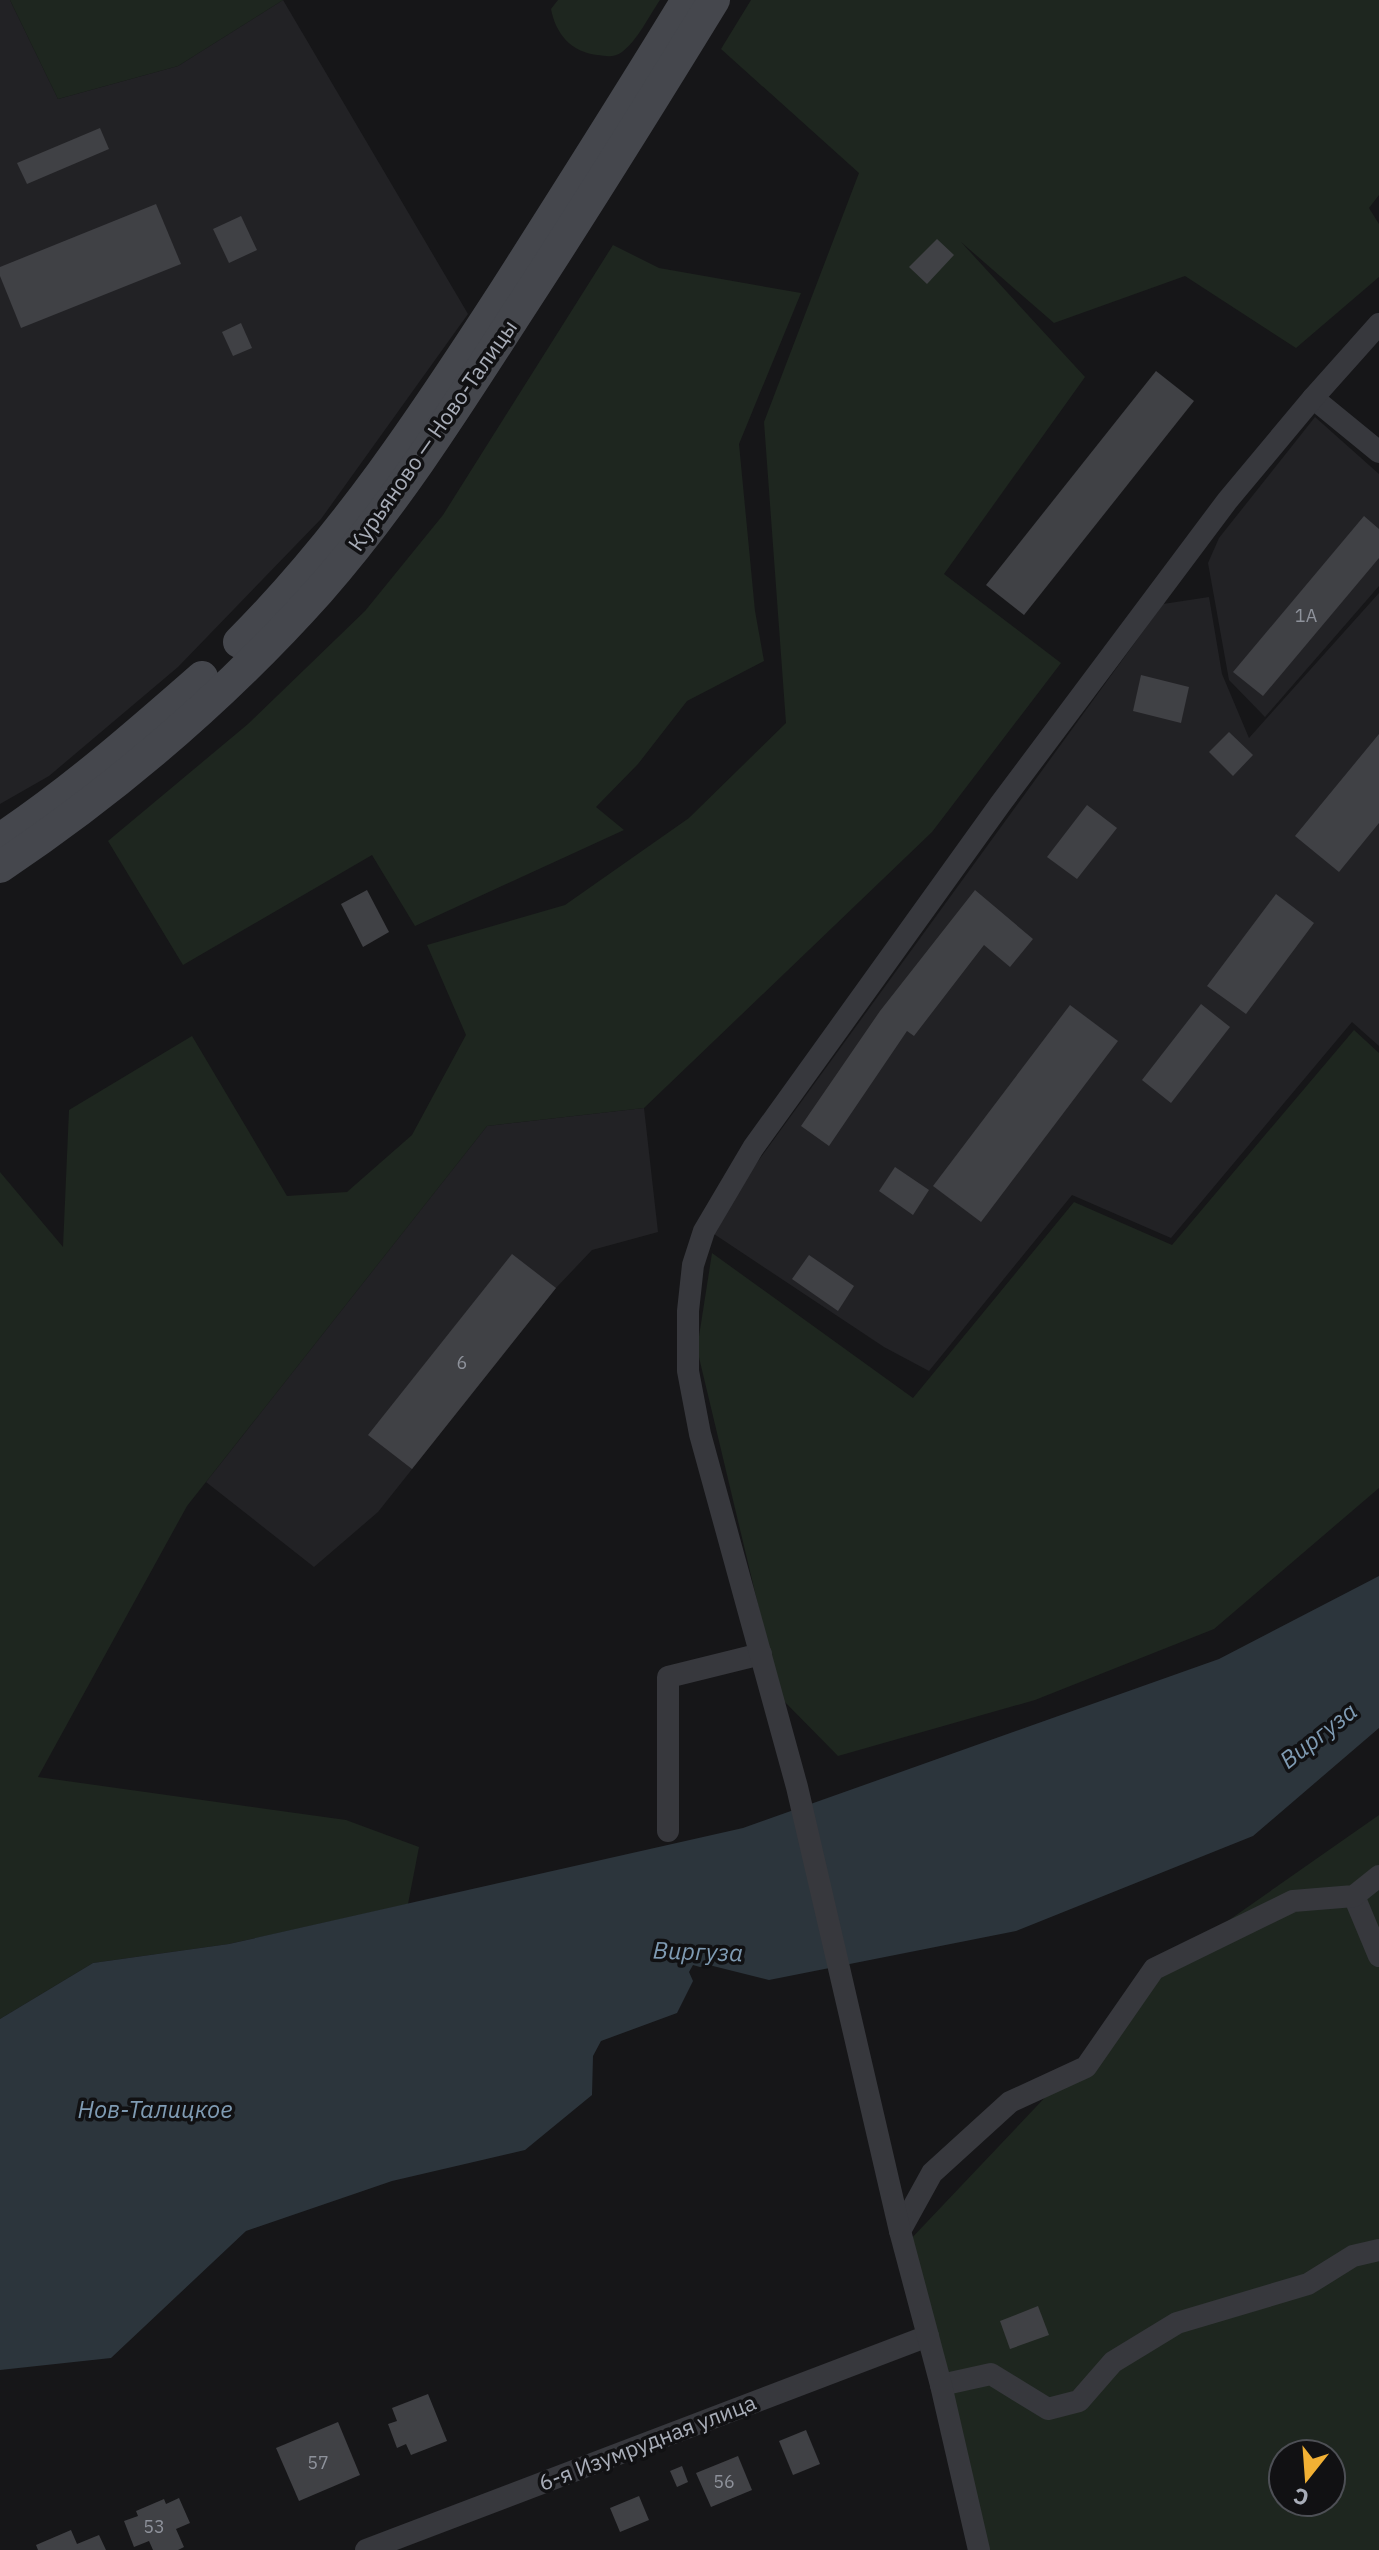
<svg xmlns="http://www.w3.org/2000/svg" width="1379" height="2550" font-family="'IBM Plex Sans',sans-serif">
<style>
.built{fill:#222225}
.green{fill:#1e261f;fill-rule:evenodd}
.water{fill:#2c353c}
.building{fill:#404145}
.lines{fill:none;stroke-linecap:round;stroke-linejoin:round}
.minor{stroke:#37383d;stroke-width:22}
.secondary{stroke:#45474d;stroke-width:32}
.labels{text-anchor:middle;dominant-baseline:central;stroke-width:7;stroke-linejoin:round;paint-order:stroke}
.number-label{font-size:18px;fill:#8e929b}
.street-label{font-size:22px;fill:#a8adb8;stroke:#111113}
.water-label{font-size:24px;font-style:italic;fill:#7f9bb3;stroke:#111113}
</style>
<rect width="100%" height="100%" fill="#161618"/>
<g class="built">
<polygon points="0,0 10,0 58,99 178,66 283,0 468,314 321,519 178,667 49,776 0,804"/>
<polygon points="1315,417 1379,474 1379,586 1265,717 1229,680 1208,563 1219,538"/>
<polygon points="1379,593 1379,1046 1352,1022 1171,1238 1072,1195 929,1371 884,1347 708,1230 1163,604 1209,597 1222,674 1249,738"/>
<polygon points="644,1108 658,1232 592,1250 556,1288 378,1512 314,1567 206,1482 487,1126"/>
</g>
<g class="green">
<polygon points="10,0 283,0 178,66 58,99"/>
<path d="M558,0H660C649,16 637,41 622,52C614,58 606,56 597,55C572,52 556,35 551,9Z"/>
<polygon points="751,0 1379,0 1379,195 1369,208 1379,224 1379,277 1296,348 1185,276 1054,323 961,242 1085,377 944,574 1061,663 932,832 644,1108 487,1126 187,1506 38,1777 346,1820 419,1847 408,1904 229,1944 93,1963 0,2019 0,1172 63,1247 69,1110 192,1036 287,1196 347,1192 412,1135 466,1035 427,945 565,905 689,818 786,723 764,422 859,173 721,49"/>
<polygon points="613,245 659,268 801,293 739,444 755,611 764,661 687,701 638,764 596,807 624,830 415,926 372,855 183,965 108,841 248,724 365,611 443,515"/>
<polygon points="1354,1030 1379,1053 1379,1488 1214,1629 1035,1700 838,1756 780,1697 697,1349 712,1253 913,1398 1074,1202 1172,1245"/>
<path d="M1379,1815V2550H987L908,2242L1182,1953ZM1283,2454H1331V2502H1283Z"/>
</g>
<polygon class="water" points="1379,1576 1379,1728 1253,1836 1016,1931 769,1980 709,1965 700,1967 693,1965 689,1972 693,1981 677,2013 601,2041 593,2056 592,2095 525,2150 392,2181 246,2231 111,2358 0,2370 0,2019 93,1963 229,1944 743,1828 1219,1659"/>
<g class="building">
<polygon points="100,128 109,149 27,184 17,163"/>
<polygon points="156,204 181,264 21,328 0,276 0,267"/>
<polygon points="241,216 257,250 229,263 213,229"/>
<polygon points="937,239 954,255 927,284 909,267"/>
<polygon points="241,323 252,348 233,356 222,332"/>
<polygon points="1156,371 1194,401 1024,615 986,585"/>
<polygon points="1364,516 1379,529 1379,558 1263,696 1233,672"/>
<polygon points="1141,675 1189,687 1181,723 1133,711"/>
<polygon points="1229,732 1253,755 1233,776 1209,752"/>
<polygon points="1379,734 1379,823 1339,872 1295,836"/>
<polygon points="1087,805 1117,828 1077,879 1047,857"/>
<polygon points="367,890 389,932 363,947 341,904"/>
<polygon points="975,890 1033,939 1010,967 984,945 914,1036 907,1031 829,1146 801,1126 880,1011"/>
<polygon points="1276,894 1314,923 1246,1014 1207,986"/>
<polygon points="1201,1004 1230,1027 1171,1103 1142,1080"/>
<polygon points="1070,1005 1118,1041 981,1222 933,1186"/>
<polygon points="895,1167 929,1190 913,1215 879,1191"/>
<polygon points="512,1254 556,1288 412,1469 368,1435"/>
<polygon points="809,1255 854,1286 838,1311 792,1279"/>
<polygon points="1038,2306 1049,2335 1010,2349 1000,2321"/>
<polygon points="428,2394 447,2441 411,2455 406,2444 397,2448 388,2424 397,2421 392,2408"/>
<polygon points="338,2422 360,2475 299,2501 276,2448"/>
<polygon points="806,2430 820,2464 793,2475 779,2441"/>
<polygon points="738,2456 752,2490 711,2507 696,2473"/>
<polygon points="682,2466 688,2482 677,2487 670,2471"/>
<polygon points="639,2496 649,2520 620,2532 610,2508"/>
<polygon points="179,2498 190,2523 176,2529 184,2547 178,2550 153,2550 149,2541 134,2547 124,2521 138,2516 136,2511 164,2499 166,2504"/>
<polygon points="71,2530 77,2544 99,2535 106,2550 38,2550 36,2545"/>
</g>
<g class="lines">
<g class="minor">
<polyline points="1313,398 1379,452"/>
<polyline points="668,1831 668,1677 761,1654"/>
<polyline points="1354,1896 1379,1956"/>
<polyline points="900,2231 932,2173 1010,2102 1086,2067 1154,1969 1293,1901 1354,1896 1379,1876"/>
<polyline points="941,2385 991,2374 1048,2409 1079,2401 1113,2362 1177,2323 1308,2284 1353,2256 1379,2250"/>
<polyline points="366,2550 928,2336"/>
<polyline points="979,2550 941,2385 900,2231 797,1787 700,1434 688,1371 688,1311 693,1265 704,1231 753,1148 1001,803 1227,501 1313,398 1379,324"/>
</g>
<g class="secondary">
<path d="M239,642C344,537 426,413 506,289C567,193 628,97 687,0"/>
<path d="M0,839C72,791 137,734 202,677"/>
<path d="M0,867C116,789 226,695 319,591C393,507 454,411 515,316C583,212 649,106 714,0"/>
</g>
</g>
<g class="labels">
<g class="number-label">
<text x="1306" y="615">1А</text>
<text x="462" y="1362">6</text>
<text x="318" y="2462">57</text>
<text x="724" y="2481">56</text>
<text x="154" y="2526">53</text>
</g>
<g class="street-label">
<text transform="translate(432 435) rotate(-55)">Курьяново — Ново-Талицы</text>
<text transform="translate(647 2442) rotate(-21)">6-я Изумрудная улица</text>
</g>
<g class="water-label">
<text transform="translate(1318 1735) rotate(-38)">Виргуза</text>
<text transform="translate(698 1951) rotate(2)">Виргуза</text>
<text x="155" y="2109">Нов-Талицкое</text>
</g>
</g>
<g transform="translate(1307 2478) rotate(197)"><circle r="38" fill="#111113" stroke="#4d4f55" stroke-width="2"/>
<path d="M0-6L14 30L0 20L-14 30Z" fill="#f2b134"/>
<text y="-12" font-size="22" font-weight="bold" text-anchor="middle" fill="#a8adb8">С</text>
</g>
</svg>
